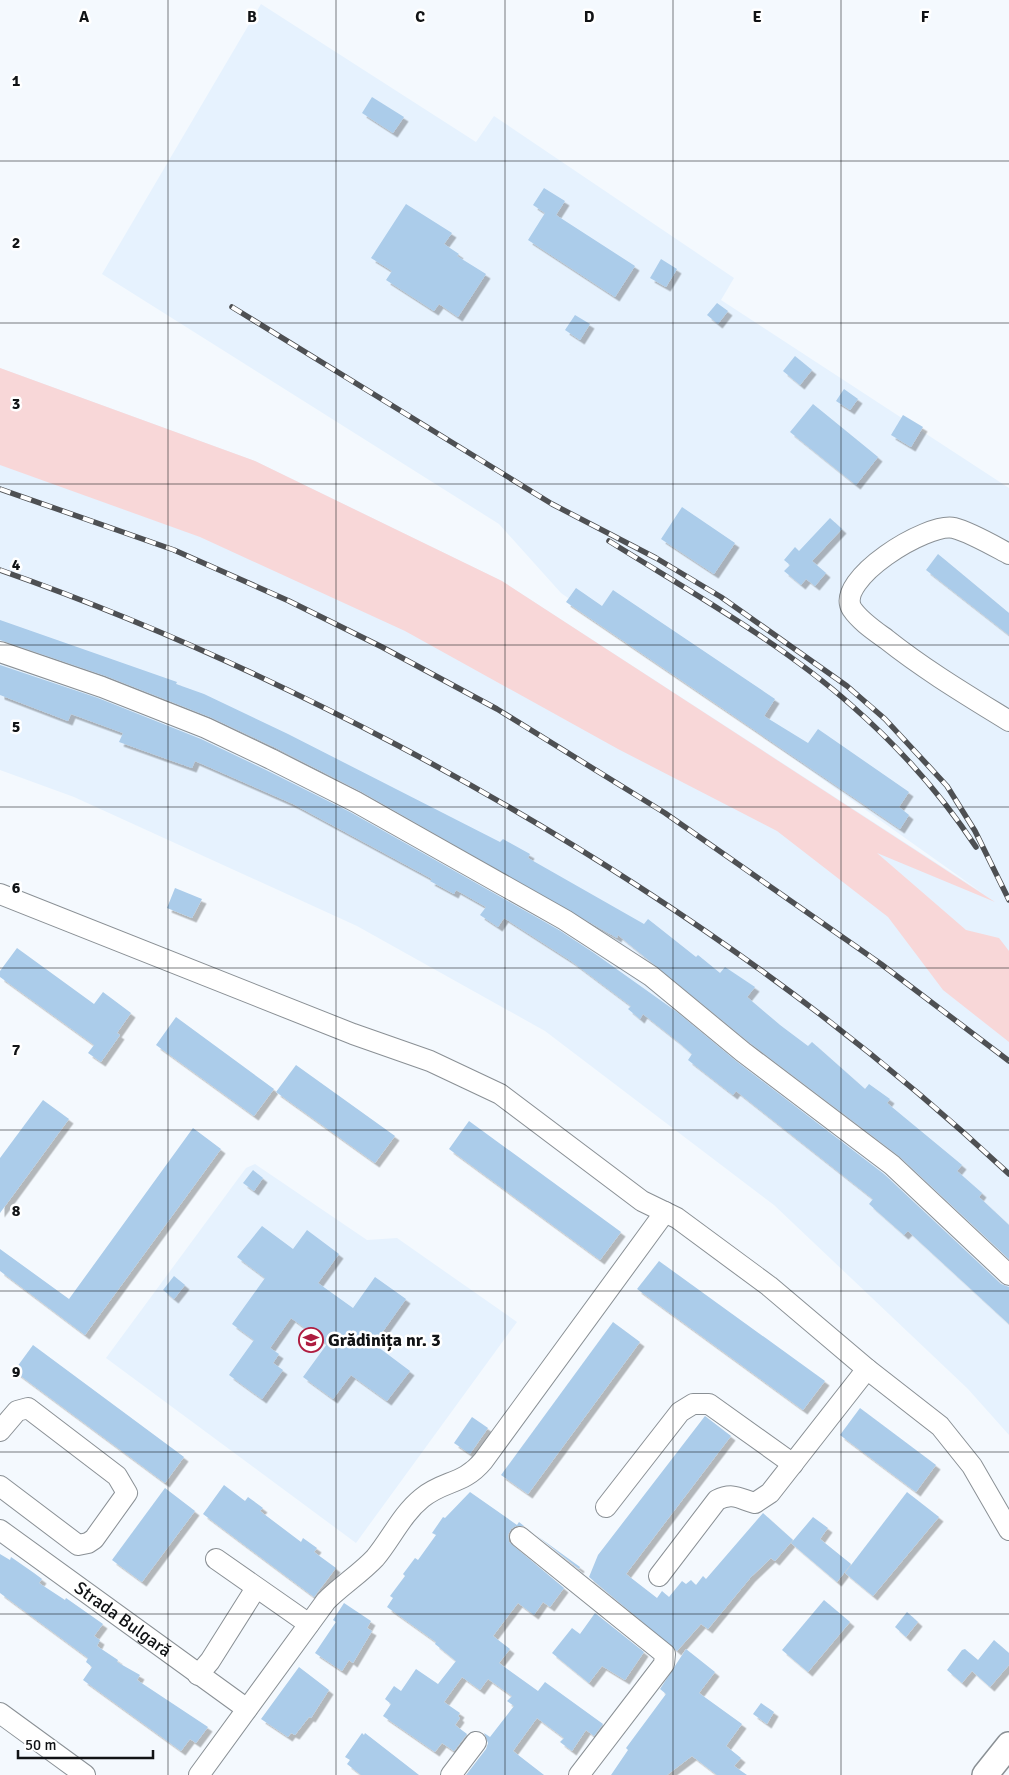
<svg xmlns="http://www.w3.org/2000/svg" width="1009" height="1775" font-family="Signika,sans-serif">
<style>
.built{fill:#e6f2fe}
.green{fill:#f8d7d8}
.building{fill:#abccea;filter:url(#shadow)}
.lines{fill:none;stroke-linecap:round;stroke-linejoin:round}
.minor-casing{stroke:#8a9095;stroke-width:22}
.major-casing{stroke:#8a9095;stroke-width:28}
.minor{stroke:#fff;stroke-width:20}
.major{stroke:#fff;stroke-width:25}
.rail-casing{stroke:#4e5053;stroke-width:5.5}
.rail{stroke:#fff;stroke-width:4;stroke-dasharray:11;stroke-linecap:butt}
.grid{fill:none;stroke:#111315;stroke-width:1;stroke-opacity:0.55}
.labels{text-anchor:middle;dominant-baseline:central;stroke-width:5;stroke-linejoin:round;paint-order:stroke}
.poi-label{font-size:18px;font-weight:bold;fill:#111315;stroke:#fff;text-anchor:start}
.street-label{font-size:18px;fill:#111315;stroke:#fff}
.grid-label{font-size:16px;text-anchor:middle;font-weight:bold;fill:#111315;stroke:#fff;stroke-width:5;stroke-linejoin:round;paint-order:stroke}
</style>
<defs>
<filter id="shadow"><feDropShadow dx="4.5" dy="4.5" stdDeviation="0" flood-color="#0004"/></filter>
</defs>
<rect width="100%" height="100%" fill="#f4f9fe"/>
<g class="built">
<polygon points="261,4 476,142 494,116 734,278 721,300 1009,488 1009,1435 968,1389 774,1205 545,1031 357,926 74,797 0,770 0,368 255,461 502,581 981,892 561,593 499,524 102,274"/>
<polygon points="255,1164 367,1240 397,1238 517,1322 356,1543 106,1358 246,1168"/>
</g>
<polygon class="green" points="0,368 255,461 502,581 995,902 877,853 966,930 999,938 1009,951 1009,1042 943,990 888,917 777,831 618,749 405,631 200,537 0,465"/>
<g class="building">
<polygon points="372,97 404,117 393,133 362,113"/>
<polygon points="544,188 565,201 556,215 635,266 615,297 528,240 545,213 533,205"/>
<polygon points="406,204 452,233 444,244 459,254 457,256 486,274 458,317 439,304 434,311 386,280 392,271 371,258"/>
<polygon points="661,259 677,269 666,287 650,278"/>
<polygon points="717,303 728,311 718,324 707,315"/>
<polygon points="575,315 590,324 580,340 565,330"/>
<polygon points="795,356 812,370 800,385 783,371"/>
<polygon points="844,389 858,399 850,410 836,401"/>
<polygon points="813,404 878,457 856,485 790,432"/>
<polygon points="903,415 923,427 911,447 891,435"/>
<polygon points="682,507 735,543 714,574 661,539"/>
<polygon points="830,518 842,529 812,561 826,573 815,586 806,579 801,585 784,571 790,565 784,560 795,547 799,551"/>
<polygon points="938,554 1009,613 1009,635 926,570"/>
<polygon points="576,588 602,606 613,590 775,699 764,716 808,743 818,729 909,792 899,807 909,815 900,829 566,602"/>
<polygon points="0,620 177,682 176,684 204,694 288,734 500,842 503,839 530,854 528,858 644,924 648,919 696,957 698,955 720,973 725,967 755,987 747,997 780,1025 808,1046 812,1042 865,1089 869,1084 890,1099 887,1103 962,1165 957,1171 982,1193 979,1197 1009,1225 1009,1259 899,1156 750,1043 618,935 617,938 362,792 276,748 210,717 106,676 0,640"/>
<polygon points="0,665 98,698 201,739 266,770 350,812 559,930 594,953 677,1012 736,1061 884,1174 1001,1284 1009,1287 1009,1324 908,1231 904,1235 869,1204 873,1199 736,1091 733,1095 688,1060 692,1054 676,1040 643,1014 640,1019 628,1009 631,1006 571,961 504,918 498,927 480,915 486,907 456,890 454,894 430,881 432,879 293,804 195,761 192,768 119,742 123,733 71,714 68,721 0,695"/>
<polygon points="175,888 202,899 192,918 167,908"/>
<polygon points="17,948 94,1004 103,992 131,1013 117,1033 120,1035 101,1062 88,1053 94,1045 0,977 0,971"/>
<polygon points="176,1017 274,1089 254,1116 156,1045"/>
<polygon points="296,1065 395,1136 375,1163 276,1092"/>
<polygon points="43,1100 69,1119 0,1213 0,1158"/>
<polygon points="469,1121 621,1232 600,1260 449,1149"/>
<polygon points="193,1128 221,1149 85,1335 0,1271 0,1249 69,1299"/>
<polygon points="253,1170 263,1178 254,1191 243,1183"/>
<polygon points="262,1226 293,1249 307,1230 339,1254 318,1283 353,1308 375,1277 406,1299 374,1344 410,1371 387,1401 351,1375 333,1399 303,1377 327,1344 291,1318 270,1348 279,1354 273,1363 283,1370 262,1399 229,1375 254,1340 232,1324 265,1278 237,1257"/>
<polygon points="659,1261 825,1381 803,1410 637,1289"/>
<polygon points="174,1276 185,1285 174,1299 163,1290"/>
<polygon points="613,1322 640,1342 528,1494 501,1475"/>
<polygon points="33,1345 184,1457 165,1483 14,1371"/>
<polygon points="860,1408 936,1465 916,1492 840,1435"/>
<polygon points="705,1416 731,1436 626,1574 657,1598 662,1591 669,1597 682,1581 686,1584 691,1580 696,1585 703,1576 706,1579 763,1513 793,1540 775,1561 771,1558 751,1577 708,1629 701,1624 677,1651 589,1577 598,1555"/>
<polygon points="472,1417 488,1428 470,1454 454,1443"/>
<polygon points="224,1485 245,1501 248,1497 263,1508 260,1511 301,1542 303,1538 317,1548 314,1552 336,1568 314,1597 203,1514"/>
<polygon points="165,1488 195,1511 142,1582 112,1560"/>
<polygon points="470,1492 517,1525 519,1522 524,1526 516,1526 511,1529 508,1535 509,1542 564,1588 550,1607 543,1602 534,1615 518,1603 493,1636 510,1649 499,1663 538,1691 545,1682 603,1724 594,1736 586,1730 572,1751 560,1742 564,1738 537,1718 513,1751 544,1775 466,1775 486,1749 488,1743 484,1733 490,1737 514,1706 507,1701 512,1696 488,1679 480,1690 462,1677 444,1702 460,1713 458,1716 460,1718 455,1725 467,1734 454,1751 442,1743 435,1752 383,1716 391,1704 385,1699 394,1686 401,1691 416,1669 438,1684 456,1661 435,1644 436,1642 387,1607 393,1598 390,1596 405,1576 403,1574 415,1558 418,1560 436,1535 432,1533 443,1517 445,1518"/>
<polygon points="907,1492 939,1517 873,1596 845,1573"/>
<polygon points="813,1517 828,1528 820,1539 851,1564 837,1582 791,1543"/>
<polygon points="536,1535 580,1567 579,1569"/>
<polygon points="0,1554 10,1560 11,1557 34,1573 42,1579 39,1583 65,1600 66,1598 103,1624 94,1636 100,1640 97,1646 118,1660 117,1662 140,1675 137,1680 208,1727 196,1743 190,1739 181,1751 83,1680 92,1667 86,1662 88,1658 0,1593"/>
<polygon points="824,1600 850,1622 808,1672 782,1650"/>
<polygon points="344,1603 371,1621 367,1628 372,1631 353,1663 349,1660 342,1671 315,1653 336,1622 333,1620"/>
<polygon points="907,1612 918,1622 906,1637 895,1627"/>
<polygon points="595,1613 644,1652 625,1680 602,1666 589,1683 552,1653 572,1628 580,1634"/>
<polygon points="994,1640 1009,1653 1009,1665 990,1687 972,1671 962,1683 947,1670 962,1650 965,1649 978,1660"/>
<polygon points="686,1649 715,1672 699,1693 742,1724 726,1746 741,1758 734,1766 747,1775 717,1775 692,1756 667,1775 611,1775 628,1750 626,1748 666,1694 660,1689"/>
<polygon points="299,1667 329,1690 311,1718 309,1717 295,1735 291,1733 288,1737 261,1719"/>
<polygon points="761,1703 774,1712 767,1724 753,1714"/>
<polygon points="362,1733 364,1735 365,1733 419,1775 361,1775 347,1764 350,1760 345,1757"/>
</g>
<g class="lines">
<defs>
<g id="minor">
<path d="M1009,554C994,546 970,532 954,528C927,522 834,580 852,609C860,621 875,631 886,639C925,670 967,695 1009,721"/>
<polyline points="0,652 102,687 206,728 271,759 356,802 565,920 651,976 743,1052 892,1165 1009,1275"/>
<polyline points="0,894 353,1034 430,1061 500,1094 642,1201 677,1218 769,1286 867,1369 940,1426 972,1466 1009,1530"/>
<polyline points="0,1431 17,1411 28,1408 117,1476 127,1493 94,1539 88,1543 78,1545 0,1486"/>
<polyline points="606,1507 680,1412 693,1404 709,1404 793,1464"/>
<path id="s1" d="M0,1530L247,1709"/>
<polyline points="520,1537 665,1654 664,1664 579,1775"/>
<polyline points="216,1559 309,1624"/>
<path d="M659,1576L717,1500C733,1492 740,1499 755,1503L770,1493L867,1369"/>
<polyline points="198,1675 210,1661 256,1588"/>
<polyline points="0,1713 85,1775"/>
<path d="M199,1775L326,1601C341,1586 361,1573 375,1558C391,1539 402,1514 422,1498C444,1480 463,1485 483,1461L665,1212"/>
<polyline points="451,1775 476,1742"/>
</g>
<polyline id="major" points="985,1775 1009,1745"/>
</defs>
<use href="#minor" class="minor-casing"/>
<use href="#major" class="major-casing"/>
<use href="#minor" class="minor"/>
<use href="#major" class="major"/>
<defs>
<g id="rail">
<polyline points="232,307 552,504 656,558 721,597 847,686 885,719 947,786 975,831 1009,900"/>
<polyline points="0,489 174,550 289,601 382,647 497,709 665,813 881,964 1009,1061"/>
<path d="M609,541C689,591 780,642 851,705C899,747 941,794 976,847"/>
<path d="M0,570C137,618 268,677 397,745C618,862 826,1003 1009,1174"/>
</g>
</defs>
<use href="#rail" class="rail-casing"/>
<use href="#rail" class="rail"/>
</g>
<path class="grid" d="M168,0V1775M336,0V1775M505,0V1775M673,0V1775M841,0V1775M0,161H1009M0,323H1009M0,484H1009M0,645H1009M0,807H1009M0,968H1009M0,1130H1009M0,1291H1009M0,1452H1009M0,1614H1009"/>
<defs>
<symbol id="school-ring" viewBox="-11 -11 22 22"><circle r="9.5" fill="#fff" stroke="#af1c40" stroke-width="1.5"/><path d="M0-5L7-2L0 1L-7-2ZM-4 1L0 2.5L4 1V4Q0 6-4 4Z" fill="#af1c40"/></symbol>
</defs>
<g fill-rule="evenodd">
<use href="#school-ring" x="297" y="1326" width="28" height="28"/>
</g>
<g class="labels">
<g class="poi-label">
<text x="328" y="1340">Grădinița nr. 3</text>
</g>
<g class="street-label">
<text stroke="none"><textPath href="#s1" startOffset="152">Strada Bulgară</textPath></text>
</g>
</g>
<g class="grid-label">
<text x="84" y="22">A</text>
<text x="252" y="22">B</text>
<text x="420" y="22">C</text>
<text x="589" y="22">D</text>
<text x="757" y="22">E</text>
<text x="925" y="22">F</text>
<text x="16" y="86">1</text>
<text x="16" y="248">2</text>
<text x="16" y="409">3</text>
<text x="16" y="570">4</text>
<text x="16" y="732">5</text>
<text x="16" y="893">6</text>
<text x="16" y="1055">7</text>
<text x="16" y="1216">8</text>
<text x="16" y="1377">9</text>
</g>
<path d="M18 1750v8h135v-8" fill="none" stroke="#111315" stroke-width="2.5"/>
<text x="25" y="1750" font-size="15" fill="#111315" stroke="#ffffff" stroke-width="4" paint-order="stroke">50 m</text>
</svg>
